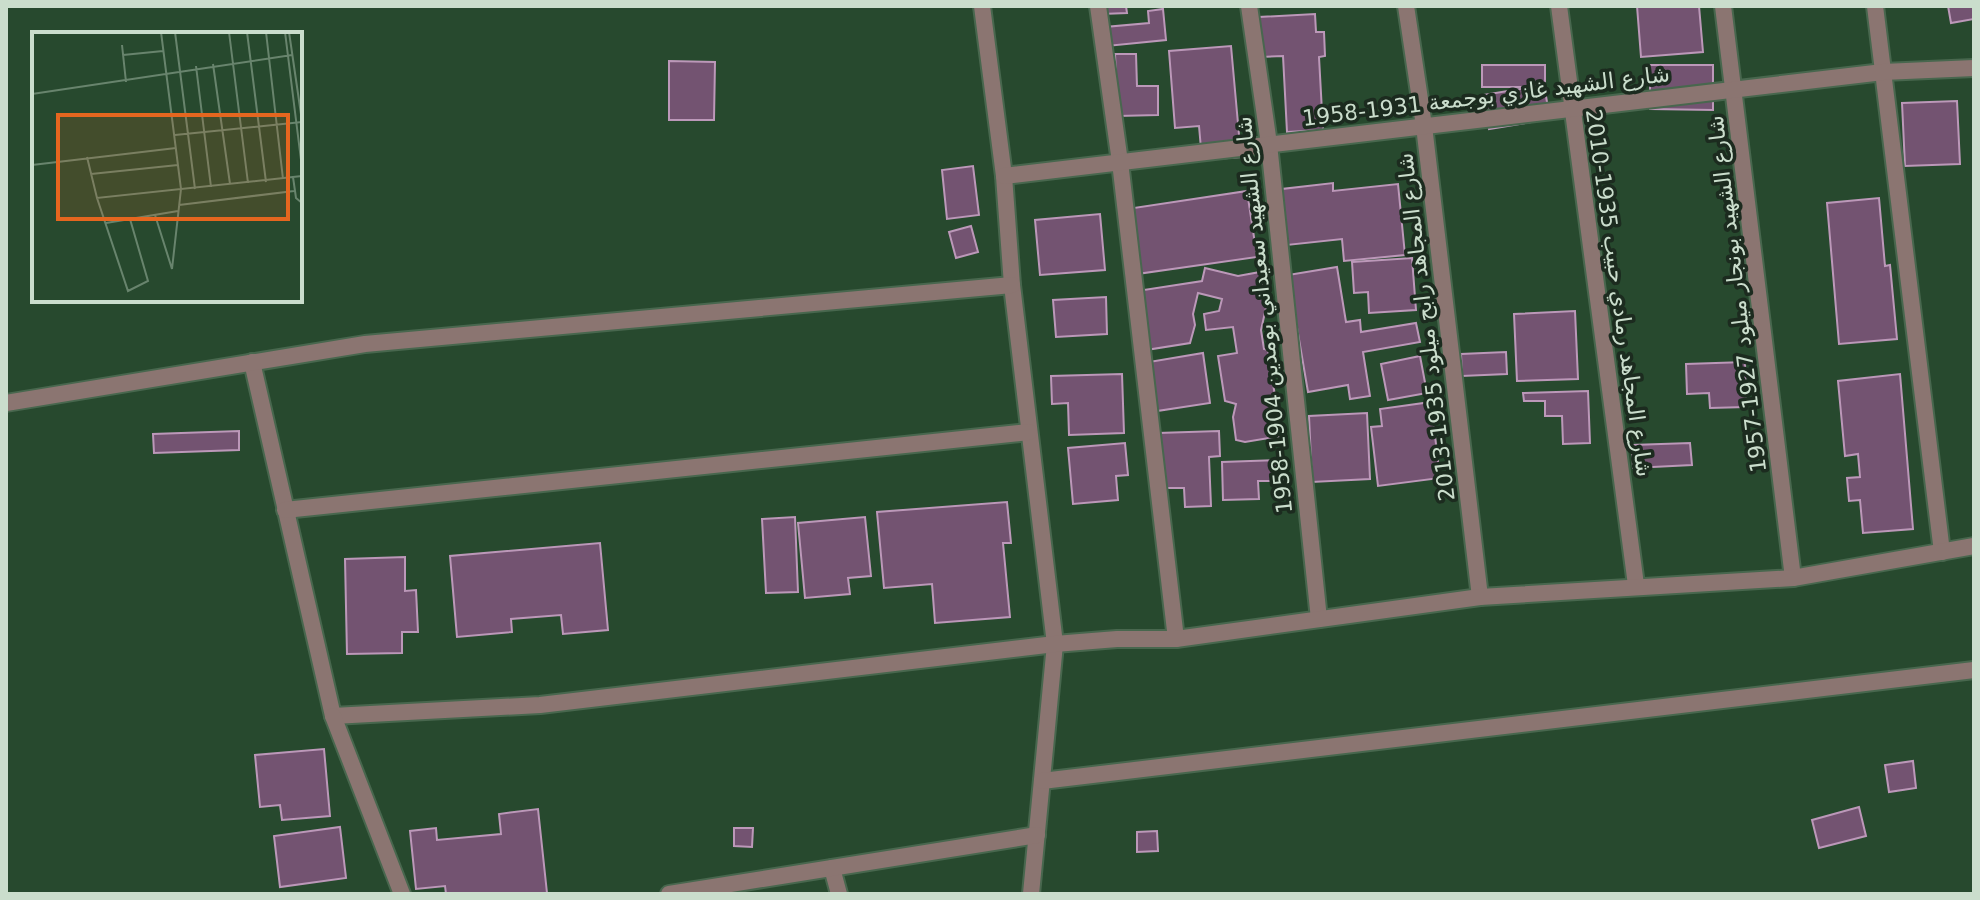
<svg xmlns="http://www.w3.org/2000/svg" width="1980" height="900" font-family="'DejaVu Sans','Noto Sans Arabic',sans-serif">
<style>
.building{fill:#735371;stroke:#bc98b9;stroke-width:2}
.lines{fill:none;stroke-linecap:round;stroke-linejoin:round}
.minor-casing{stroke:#48674e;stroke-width:20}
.minor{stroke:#8b7571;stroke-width:16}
.labels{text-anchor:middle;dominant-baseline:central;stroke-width:7;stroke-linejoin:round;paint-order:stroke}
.street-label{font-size:22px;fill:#caddcc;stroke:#1c2b1f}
.inset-road{fill:none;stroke:#68846d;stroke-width:2}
.view{fill:#e5661f;fill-opacity:0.15;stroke:#e5661f;stroke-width:4}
.inset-edge{fill:none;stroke:#caddcc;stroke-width:4}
</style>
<rect width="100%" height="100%" fill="#27492e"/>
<g class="building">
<polygon points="1102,6 1126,6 1127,13 1102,14"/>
<polygon points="1637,6 1699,6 1703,52 1641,57"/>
<polygon points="1948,6 1974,6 1974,19 1951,23"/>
<polygon points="1163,9 1166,40 1107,46 1105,27 1149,23 1148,11"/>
<polygon points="1315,14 1316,32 1324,32 1325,56 1319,57 1323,130 1287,132 1283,56 1261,57 1259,17"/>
<polygon points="1231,46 1241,157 1202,160 1199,126 1175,128 1169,51"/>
<polygon points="1115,54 1136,54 1137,86 1158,86 1158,115 1118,116"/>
<polygon points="669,61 715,62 714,120 669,120"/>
<rect x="1482" y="65" width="63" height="22"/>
<polygon points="1650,65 1713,65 1713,110 1650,109"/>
<polygon points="1544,85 1550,119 1489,129 1483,95"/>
<polygon points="1957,101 1960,164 1905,166 1902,103"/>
<polygon points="973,166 979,215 947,219 942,170"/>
<polygon points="1333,183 1333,191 1398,184 1405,255 1344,261 1342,239 1287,245 1282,189"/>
<polygon points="1247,191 1257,257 1137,274 1127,209"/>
<polygon points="1879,198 1885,266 1890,265 1897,339 1839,344 1827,203"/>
<polygon points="1100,214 1105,270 1040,275 1035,220"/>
<polygon points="971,226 978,252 956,258 949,232"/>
<polygon points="1412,258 1416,310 1369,313 1368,292 1354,293 1352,262"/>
<polygon points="1337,267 1346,322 1360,320 1361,332 1416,323 1420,342 1363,352 1370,396 1350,399 1348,385 1308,392 1288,275"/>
<polygon points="1205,268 1238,276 1260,272 1266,308 1261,330 1264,349 1268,350 1281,436 1245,442 1236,440 1233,417 1236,404 1225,401 1218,356 1237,353 1233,327 1206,330 1204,314 1219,311 1222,299 1198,293 1193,314 1195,325 1190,343 1146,350 1137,291 1202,281"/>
<polygon points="1106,297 1107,334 1056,337 1053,300"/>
<polygon points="1575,311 1578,379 1517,381 1514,314"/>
<polygon points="1506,352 1507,374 1462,376 1461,354"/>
<polygon points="1203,353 1210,403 1157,411 1149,362"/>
<polygon points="1420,356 1427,393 1388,400 1381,364"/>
<polygon points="1745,362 1746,407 1710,408 1709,393 1687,394 1686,364"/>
<polygon points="1122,374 1124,433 1069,435 1068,403 1052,404 1051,376"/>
<polygon points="1900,374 1913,529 1863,533 1860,500 1849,501 1847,478 1860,477 1858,454 1845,456 1838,381"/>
<polygon points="1588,391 1590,443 1563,444 1562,416 1545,416 1545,401 1524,401 1523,393"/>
<polygon points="1431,402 1440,478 1378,486 1371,427 1382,426 1380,409"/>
<polygon points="1367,413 1370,479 1312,482 1309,416"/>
<polygon points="239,431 239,450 154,453 153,434"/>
<polygon points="1219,431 1220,456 1209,457 1211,506 1185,507 1184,488 1160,488 1158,433"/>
<polygon points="1125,443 1128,475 1116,476 1118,500 1073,504 1068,448"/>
<polygon points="1690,443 1692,465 1633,468 1632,445"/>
<polygon points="1282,460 1283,481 1258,481 1259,499 1223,500 1222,462"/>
<polygon points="1007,502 1011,543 1003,543 1010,617 935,623 932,584 884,588 877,512"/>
<polygon points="795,517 798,592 766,593 762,519"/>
<polygon points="865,517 871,576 848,578 850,594 805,598 798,523"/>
<polygon points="600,543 608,630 563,634 561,615 511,619 512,632 457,637 450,556"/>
<polygon points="405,557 405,591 416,590 418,632 402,632 402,653 347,654 345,559"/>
<polygon points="324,749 330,816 282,820 280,805 260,807 255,755"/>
<polygon points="1913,761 1916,788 1889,792 1885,765"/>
<polygon points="1859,807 1866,836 1819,848 1812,820"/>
<polygon points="538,809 547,893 446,894 445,886 416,889 410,831 436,828 437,840 501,834 499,814"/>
<polygon points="340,827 346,878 280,887 274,836"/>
<polygon points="734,828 753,828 752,847 734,846"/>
<polygon points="1157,831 1158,851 1137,852 1137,832"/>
</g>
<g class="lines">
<defs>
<g id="minor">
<polyline points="982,6 1004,176 1012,285 1055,644 1031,894"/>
<polyline points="1098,6 1120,162 1176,639"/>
<polyline points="1249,6 1269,144 1319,619"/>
<polyline points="1406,6 1424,126 1480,597"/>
<polyline points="1559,6 1636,585"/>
<polyline points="1723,6 1793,578"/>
<polyline points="1875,6 1942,552"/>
<polyline points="1004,176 1883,72 1974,68"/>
<polyline points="252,362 333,716 540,705 1055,644 1117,639 1176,639 1480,597 1793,578 1974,546"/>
<polyline points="6,403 365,344 1012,285"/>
<polyline points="285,510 1029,432"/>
<polyline points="333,716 402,894"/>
<polyline points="1042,781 1974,670"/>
<polyline points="832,868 839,894"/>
<polyline points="669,894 1037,835"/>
</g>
</defs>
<use href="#minor" class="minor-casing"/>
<use href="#minor" class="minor"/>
</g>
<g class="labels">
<g class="street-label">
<text transform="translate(1486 96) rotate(-7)">شارع الشهيد غازي بوجمعة 1931-1958</text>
<text transform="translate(1619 293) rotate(82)">شارع المجاهد رمادي حبيب 1935-2010</text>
<text transform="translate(1737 294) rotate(-97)">شارع الشهيد بونجار ميلود 1927-1957</text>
<text transform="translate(1264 315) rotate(-96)">شارع الشهيد سعيداني بومدين 1904-1958</text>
<text transform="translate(1426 327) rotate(-97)">شارع المجاهد رابح ميلود 1935-2013</text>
</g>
</g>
<g transform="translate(32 32)">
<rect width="270" height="270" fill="#27492e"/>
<path class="inset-road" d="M143,0L163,157M197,0L216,151M215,0L234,150M234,0L251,147M253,0L270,136M257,0L270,89M90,13L94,50M91,23L131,19M181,32L198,152M164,34L179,155M0,62L260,23M143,103L270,90M55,125L65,166L270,144M0,133L144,116M59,142L146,133M261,145L264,166L270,171M65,166L96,259L116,249L98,187M147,173L262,159M123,183L140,237L149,157L129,0M74,191L146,179"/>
<path class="view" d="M26,83H256V187H26Z"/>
<rect width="270" height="270" class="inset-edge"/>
</g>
<rect width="1980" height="900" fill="none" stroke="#caddcc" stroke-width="16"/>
</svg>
